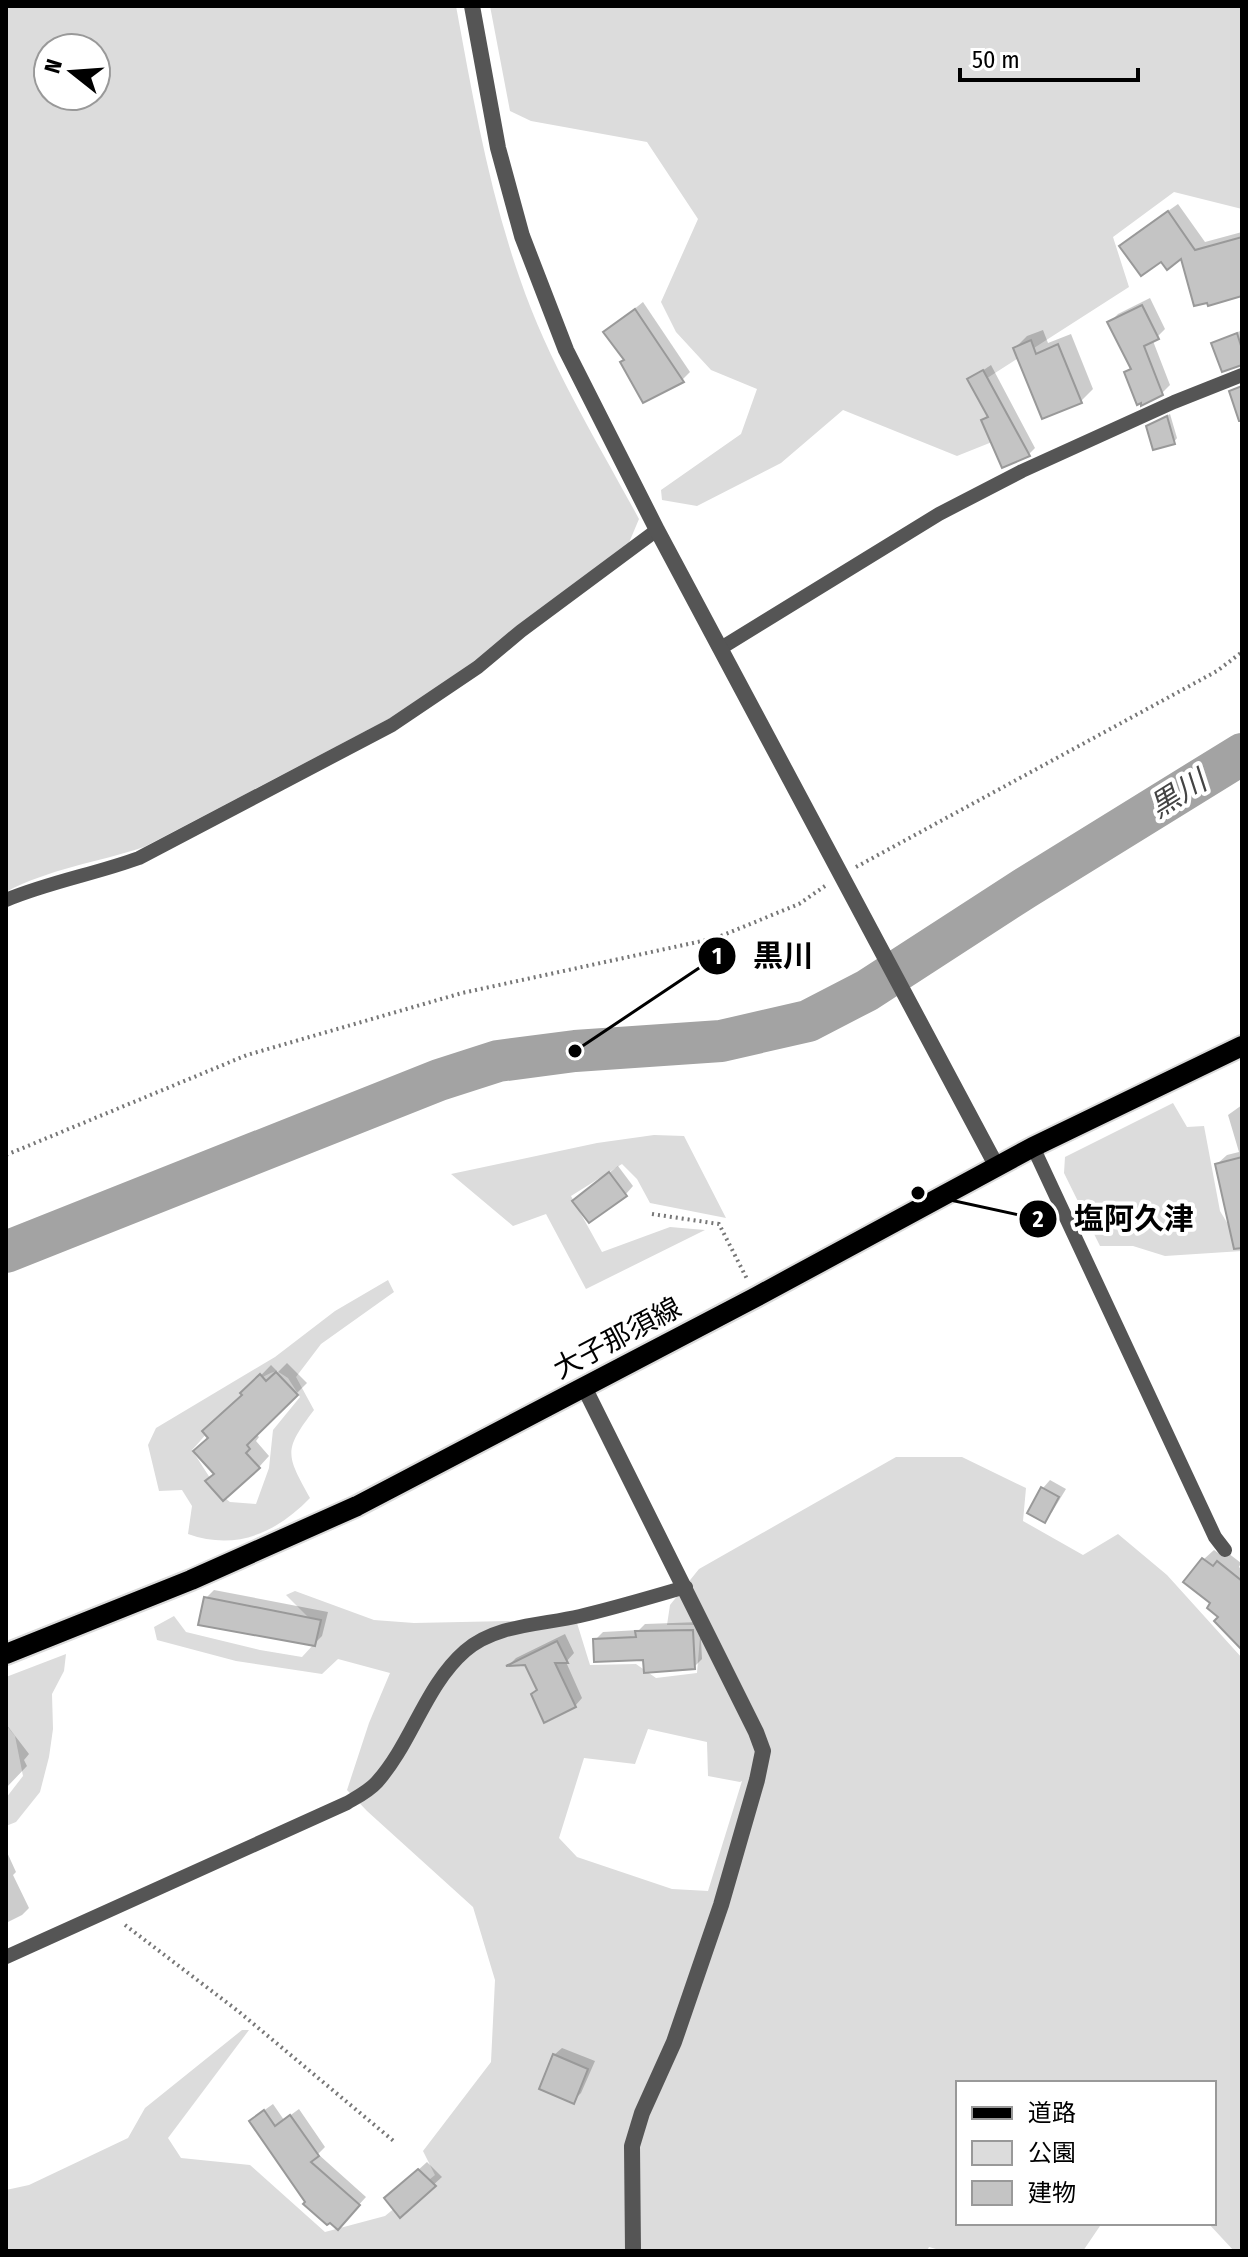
<svg xmlns="http://www.w3.org/2000/svg" width="1248" height="2257" font-family="'Fira Sans Condensed','Noto Sans JP',sans-serif">
<style>
.green{fill:#dcdcdc;fill-rule:evenodd}
.shadow{fill:#0003}
.lines{fill:none;stroke-linecap:round;stroke-linejoin:round}
.river{stroke:#a3a3a3;stroke-width:42}
.building{fill:#c4c4c4;stroke:#999;stroke-width:2}
.primary-casing{stroke:#dbdbdb;stroke-width:24}
.path{stroke:#777;stroke-width:4;stroke-dasharray:2 4;stroke-linecap:butt}
.service{stroke:#555;stroke-width:14}
.minor{stroke:#555;stroke-width:16}
.tertiary{stroke:#555;stroke-width:16}
.primary{stroke:#000;stroke-width:20}
.labels{text-anchor:middle;dominant-baseline:central;stroke-width:8;stroke-linejoin:round;paint-order:stroke}
.street-label{font-size:28px;fill:#000;stroke:#fff}
.water-label{font-size:30px;font-style:italic;fill:#444;stroke:#fff}
.leader{fill:none;stroke:#000;stroke-width:3}
.callout-dot{fill:#000;stroke:#fff;stroke-width:3}
.mark-label{font-size:24px;text-anchor:middle;font-weight:bold;fill:#fff}
.callout-label{font-size:30px;text-anchor:middle;font-weight:bold;fill:#000;stroke:#fff;stroke-width:8;stroke-linejoin:round;paint-order:stroke}
</style>
<rect width="100%" height="100%" fill="#fff"/>
<g class="green">
<path d="M6,6H456C473,98 489,191 520,279C549,364 597,441 639,519L628,545L472,664L400,713L144,847C99,862 48,869 6,892ZM48,48H96V96H48Z"/>
<polygon points="490,6 1242,6 1242,209 1174,192 1113,237 1129,287 981,382 997,440 957,456 843,410 781,463 697,506 662,500 661,490 741,434 757,389 711,370 676,332 661,302 698,219 647,142 531,121 510,111"/>
<polygon points="1173,1103 1187,1127 1204,1126 1220,1211 1232,1231 1242,1229 1242,1251 1165,1256 1133,1246 1100,1246 1064,1173 1065,1157"/>
<polygon points="654,1135 684,1136 726,1218 650,1203 637,1179 622,1164 571,1196 602,1252 670,1227 705,1230 586,1289 546,1214 513,1226 451,1174 597,1143"/>
<path d="M388,1280L394,1292L321,1344L296,1377L314,1410C283,1451 286,1454 310,1498C276,1533 236,1551 188,1534L192,1506L182,1490L159,1491L148,1445L156,1428L275,1357L335,1311ZM277,1371L288,1378L300,1397L273,1430L269,1468L256,1504L230,1502L221,1495L192,1450C214,1427 247,1378 277,1371Z"/>
<path d="M896,1457H962L1026,1488L1023,1521L1083,1555L1118,1534L1167,1575L1242,1658V2251H1234L1208,2223H1214V2083H958V2223H1102L1083,2251H943L929,2247L927,2251H6V2190L29,2185L128,2138L145,2108L242,2030H249L168,2138L181,2158L250,2165L325,2232L385,2216L435,2175L423,2151L491,2062L495,1980L473,1907L367,1811L347,1790L369,1723L390,1673L338,1659L322,1674L236,1661L157,1640L154,1627L174,1616L186,1632L260,1650L302,1657L313,1645L317,1626L286,1595L295,1591L374,1620L414,1623L509,1621L577,1623L590,1665L636,1664L656,1678L697,1673L700,1637L695,1625H667L670,1605L699,1569ZM648,1729L707,1742L708,1776L740,1782L742,1781L708,1891L672,1889L577,1857L559,1838L584,1758L635,1764Z"/>
<polygon points="66,1654 64,1671 52,1694 53,1729 49,1757 40,1792 16,1822 6,1826 6,1798 23,1776 15,1736 6,1725 6,1677"/>
</g>
<g class="shadow">
<polygon points="1178,204 1205,242 1242,232 1242,294 1182,256 1131,237"/>
<polygon points="1150,298 1165,329 1153,341 1170,385 1162,393 1127,372 1132,367 1110,322 1118,314"/>
<polygon points="643,302 690,372 682,380 626,359 606,332"/>
<polygon points="1043,330 1048,343 1071,334 1093,389 1081,401 1015,348 1027,336"/>
<polygon points="1240,331 1242,337 1242,364 1214,343"/>
<polygon points="991,365 1035,448 1029,454 984,420 989,415 970,379"/>
<polygon points="1170,414 1177,438 1174,442 1149,426"/>
<polygon points="1242,1105 1242,1224 1217,1164 1227,1155 1239,1152 1228,1115"/>
<polygon points="618,1166 633,1186 626,1194 583,1193"/>
<polygon points="287,1363 307,1383 256,1434 259,1437 256,1441 269,1456 259,1467 216,1473 210,1437 243,1394 271,1365 278,1372"/>
<polygon points="1050,1480 1066,1489 1052,1512 1044,1520 1043,1488"/>
<polygon points="1214,1550 1224,1557 1228,1553 1241,1563 1239,1567 1242,1570 1242,1647 1213,1603 1204,1559"/>
<polygon points="214,1590 328,1612 322,1636 314,1644 206,1598"/>
<polygon points="700,1622 702,1659 694,1667 645,1658 595,1640 603,1632 639,1630 645,1624"/>
<polygon points="565,1634 574,1653 566,1662 582,1698 575,1706 526,1663 511,1663 516,1658"/>
<polygon points="6,1724 29,1754 24,1760 27,1766 6,1788"/>
<polygon points="6,1850 16,1872 13,1875 29,1908 22,1915 6,1923"/>
<polygon points="562,2048 595,2061 581,2093 573,2101 554,2055"/>
<polygon points="273,2104 284,2120 299,2109 325,2147 318,2154 366,2197 346,2219 308,2202 259,2114"/>
<polygon points="427,2162 442,2177 400,2215 395,2191"/>
</g>
<g class="lines">
<polyline class="river" points="6,1252 439,1080 498,1061 575,1051 721,1041 808,1021 866,991 1025,888 1242,754"/>
</g>
<g class="building">
<polygon points="1168,211 1195,250 1242,237 1242,296 1208,306 1207,303 1194,306 1181,259 1167,270 1161,262 1141,276 1119,246"/>
<polygon points="1142,305 1159,339 1144,346 1163,395 1141,406 1141,403 1137,405 1124,372 1131,369 1107,322"/>
<polygon points="635,309 684,382 643,403 620,362 624,360 603,332"/>
<polygon points="1237,333 1242,349 1242,365 1222,372 1211,343"/>
<polygon points="1031,340 1036,354 1058,344 1082,403 1042,419 1013,348"/>
<polygon points="983,370 1030,456 1002,468 981,420 988,417 967,379"/>
<polygon points="1242,386 1242,421 1239,421 1229,391"/>
<polygon points="1167,416 1175,444 1153,450 1146,426"/>
<polygon points="1242,1157 1242,1248 1234,1249 1215,1164"/>
<polygon points="609,1172 627,1196 589,1223 572,1201"/>
<polygon points="276,1372 298,1395 247,1445 250,1449 246,1453 260,1468 223,1501 205,1481 214,1474 193,1451 208,1438 202,1431 242,1395 240,1393 260,1374 266,1381"/>
<polygon points="1041,1487 1059,1497 1045,1523 1027,1513"/>
<polygon points="1202,1558 1213,1566 1217,1561 1242,1581 1242,1650 1214,1621 1218,1617 1207,1608 1210,1603 1183,1582"/>
<polygon points="204,1597 321,1620 315,1646 198,1625"/>
<polygon points="693,1630 695,1669 644,1673 643,1660 594,1662 593,1639 636,1637 635,1631"/>
<polygon points="557,1641 568,1663 555,1663 576,1707 544,1723 531,1694 537,1690 525,1665 506,1666"/>
<polygon points="553,2054 588,2069 574,2104 539,2089"/>
<polygon points="264,2110 275,2126 290,2115 319,2156 311,2162 360,2205 338,2230 330,2223 327,2225 303,2204 305,2202 249,2121"/>
<polygon points="418,2169 436,2186 400,2218 384,2198"/>
</g>
<g class="lines">
<defs>
<polyline id="primary" points="6,1654 191,1580 357,1506 756,1297 1033,1147 1242,1046"/>
</defs>
<use href="#primary" class="primary-casing"/>
<g class="path">
<polyline points="856,867 1217,671 1242,652"/>
<polyline points="6,1155 247,1055 462,993 716,938 799,904 825,886"/>
<polyline points="652,1214 719,1224 747,1279"/>
<polyline points="125,1925 238,2011 396,2143"/>
</g>
<g class="service">
<polyline points="721,648 939,514 1022,471 1174,402 1242,375"/>
<path d="M6,900C49,882 95,874 139,858L392,725L478,667L521,631L657,530"/>
<polyline points="1033,1147 1215,1537 1225,1550"/>
<path d="M6,1957L347,1803C357,1797 369,1791 377,1782C412,1743 425,1686 465,1651C496,1624 542,1625 580,1616C615,1608 651,1597 686,1587"/>
</g>
<polyline class="minor" points="584,1387 756,1732 763,1751 757,1780 721,1905 674,2042 642,2113 632,2146 633,2251"/>
<polyline class="tertiary" points="472,6 498,148 522,236 566,350 657,530 997,1167"/>
<use href="#primary" class="primary"/>
</g>
<g class="labels">
<g class="street-label">
<text transform="translate(617 1338) rotate(-28)">大子那須線</text>
</g>
<g class="water-label">
<text transform="translate(1178 794) rotate(-32)">黒川</text>
</g>
</g>
<path class="leader" d="M575 1051L717 956M918 1193L1038 1219"/>
<g class="callout-dot">
<circle cx="575" cy="1051" r="8"/>
<circle cx="918" cy="1193" r="8"/>
<circle cx="717" cy="956" r="20"/>
<circle cx="1038" cy="1219" r="20"/>
</g>
<g class="mark-label">
<text x="717" y="964">1</text>
<text x="1038" y="1227">2</text>
</g>
<g class="callout-label">
<text x="783" y="966">黒川</text>
<text x="1134" y="1229">塩阿久津</text>
</g>
<rect width="1248" height="2257" fill="none" stroke="#000000" stroke-width="16"/>
<rect x="956" y="2081" width="260" height="144" fill="#ffffff" stroke="#999999" stroke-width="2"/>
<rect x="972" y="2107" width="40" height="12" fill="#000000" stroke="#999999" stroke-width="2"/>
<text x="1028" y="2121" font-size="24" fill="#000000">道路</text>
<rect x="972" y="2141" width="40" height="24" fill="#dcdcdc" stroke="#999999" stroke-width="2"/>
<text x="1028" y="2161" font-size="24" fill="#000000">公園</text>
<rect x="972" y="2181" width="40" height="24" fill="#c4c4c4" stroke="#999999" stroke-width="2"/>
<text x="1028" y="2201" font-size="24" fill="#000000">建物</text>
<g transform="translate(72 72) rotate(287)"><circle r="38" fill="#ffffff" stroke="#999999" stroke-width="2"/>
<path d="M0-6L14 30L0 20L-14 30Z" fill="#000000"/>
<text y="-12" font-size="22" font-weight="bold" text-anchor="middle" fill="#000000">N</text>
</g>
<path d="M960 68v12h178v-12" fill="none" stroke="#000000" stroke-width="4"/>
<text x="972" y="68" font-size="24" fill="#000000" stroke="#ffffff" stroke-width="6" paint-order="stroke">50 m</text>
</svg>
